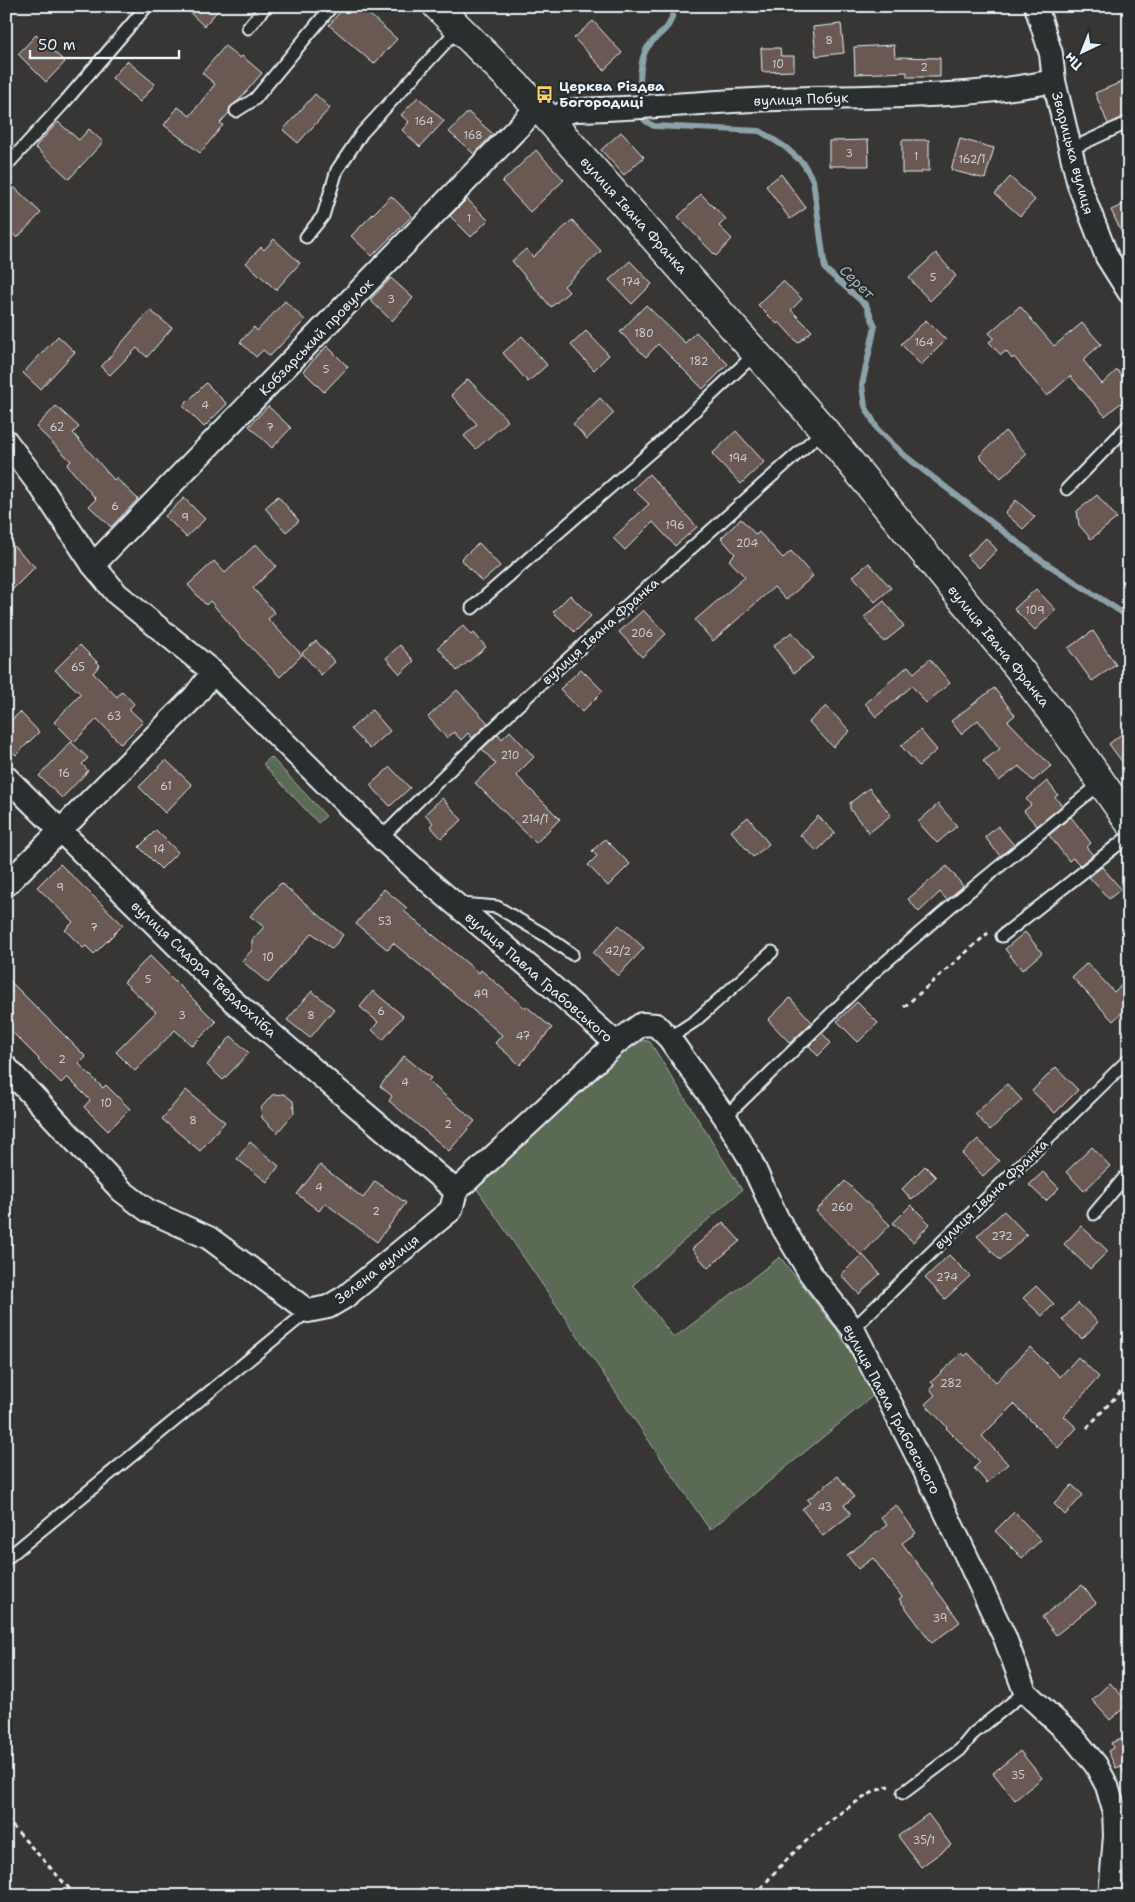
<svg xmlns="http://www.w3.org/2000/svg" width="1135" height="1902" font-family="'Shantell Sans',sans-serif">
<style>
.green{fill:#5a6a54;stroke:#a1aea6}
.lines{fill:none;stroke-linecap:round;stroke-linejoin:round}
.stream{stroke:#8ca1a8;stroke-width:6}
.building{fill:#6a5953;stroke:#e8f1f8}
.service-casing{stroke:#e8f1f8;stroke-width:15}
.minor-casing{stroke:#e8f1f8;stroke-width:26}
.secondary-casing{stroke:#e8f1f8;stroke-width:31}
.path{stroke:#e8f1f8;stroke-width:3;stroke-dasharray:5 4;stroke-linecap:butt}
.service{stroke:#2a2d2e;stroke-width:11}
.minor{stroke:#2a2d2e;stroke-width:22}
.secondary{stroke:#2a2d2e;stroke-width:28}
.labels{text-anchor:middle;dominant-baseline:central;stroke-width:5;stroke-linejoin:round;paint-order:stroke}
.number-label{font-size:11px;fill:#c8cbcf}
.poi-label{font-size:14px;font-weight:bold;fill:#e8f1f8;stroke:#2a2d2e;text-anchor:start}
.street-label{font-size:14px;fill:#e8f1f8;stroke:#2a2d2e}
.water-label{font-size:15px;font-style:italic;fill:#a3b5bc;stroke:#2a2d2e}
</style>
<rect width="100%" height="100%" fill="#373635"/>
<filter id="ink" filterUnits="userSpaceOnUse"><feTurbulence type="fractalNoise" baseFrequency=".02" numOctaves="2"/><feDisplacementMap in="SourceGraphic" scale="10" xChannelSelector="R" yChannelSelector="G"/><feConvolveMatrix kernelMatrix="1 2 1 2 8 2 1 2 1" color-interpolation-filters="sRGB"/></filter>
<g filter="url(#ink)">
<g class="green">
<polygon points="271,757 326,816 318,823 263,764"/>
<polygon points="644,1040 650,1042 742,1190 633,1285 674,1338 780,1257 840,1334 874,1395 710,1530 477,1189 627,1050"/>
</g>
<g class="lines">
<g class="stream">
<path d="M641,103C639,88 639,61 647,48C658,32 674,30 673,6"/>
<path d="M641,112C642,120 648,123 654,126L760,131L785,147L803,163L813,180L825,269L866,305L875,326L862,385L865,406L878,430L905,456L1038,558L1129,617"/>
</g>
</g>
<g class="building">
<polygon points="183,6 222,6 204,26"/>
<polygon points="345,6 360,6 397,39 374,64 329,25"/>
<polygon points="593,21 622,53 604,70 574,38"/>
<polygon points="841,24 844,53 816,56 813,27"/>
<polygon points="36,35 65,62 46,82 18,54"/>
<polygon points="894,45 895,57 940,58 940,77 907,77 907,72 855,74 854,47"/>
<polygon points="225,46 240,58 242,56 262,73 239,100 230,107 229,113 220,123 223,125 200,153 164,125 178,107 190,116 215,84 202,73"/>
<polygon points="761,48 780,48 781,56 794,56 794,71 762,72"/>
<polygon points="127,61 155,84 140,102 112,78"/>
<polygon points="1129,79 1129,115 1108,124 1095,93"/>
<polygon points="315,94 330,108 298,143 283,130"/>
<polygon points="418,97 444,121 420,147 402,130 409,122 401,115"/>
<polygon points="468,112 493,134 474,154 449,132"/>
<polygon points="58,122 79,140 89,129 103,142 69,179 35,147"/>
<polygon points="1129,130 1129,149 1122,134"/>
<polygon points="621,132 644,157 624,175 601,150"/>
<polygon points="960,139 994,148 985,179 951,170"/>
<polygon points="868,140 869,166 829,166 829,141"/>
<polygon points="902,140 929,140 929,171 922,171 922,173 902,173"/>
<polygon points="536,150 564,180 530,212 502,182"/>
<polygon points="781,174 806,208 790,219 766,186"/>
<polygon points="1010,177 1035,200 1020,216 995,194"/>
<polygon points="14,187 41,213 17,238 6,228 6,195"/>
<polygon points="701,194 726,219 719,226 732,239 716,256 678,217"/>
<polygon points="391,196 412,216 372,256 351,236"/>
<polygon points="467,199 488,220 471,237 450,216"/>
<polygon points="1129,202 1129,248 1111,210"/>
<polygon points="572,220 601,251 564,286 569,292 551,307 512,261 526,249 533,257"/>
<polygon points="274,239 300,263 276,290 246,263 261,247 264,250"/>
<polygon points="936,253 956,276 930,301 909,278"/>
<polygon points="630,261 652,284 632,304 609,280"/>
<polygon points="391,278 413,298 392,321 370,300"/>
<polygon points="783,281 802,299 791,310 812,331 798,343 779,322 777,324 758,305"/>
<polygon points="285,301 305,320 270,356 263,350 256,357 240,342 254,327 257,331"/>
<polygon points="646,305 685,343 696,332 728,364 703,389 658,344 646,357 620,332"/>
<polygon points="1020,306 1054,346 1082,323 1101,344 1083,360 1102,384 1117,370 1129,384 1129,396 1105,416 1070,376 1047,396 1014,357 1012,359 1006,351 1001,355 989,342 994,338 989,333"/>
<polygon points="150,310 172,328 147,357 137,348 110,375 101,367"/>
<polygon points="926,320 946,340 921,365 901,344"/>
<polygon points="586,331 609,355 594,370 571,345"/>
<polygon points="58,336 75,352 40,389 23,373"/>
<polygon points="522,336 547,365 528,382 503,353"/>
<polygon points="327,346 348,367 324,392 303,371"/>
<polygon points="468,379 508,421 476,449 464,436 477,424 451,395"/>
<polygon points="206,383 227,404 204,427 183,406"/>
<polygon points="600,398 614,413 587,439 573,424"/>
<polygon points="56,406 79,427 73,433 114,480 116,478 138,499 111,527 89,506 96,499 67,465 71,461 36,427"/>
<polygon points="268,406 291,428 272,448 249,426"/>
<polygon points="736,431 764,462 741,484 712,454"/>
<polygon points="1005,431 1027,454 1001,478 979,456"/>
<polygon points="649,474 697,527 675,546 653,522 625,550 613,538 649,504 633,489"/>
<polygon points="1097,495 1117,518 1091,539 1079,525 1077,511"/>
<polygon points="278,496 299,521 286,532 265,508"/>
<polygon points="184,498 205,519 186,537 165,516"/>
<polygon points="1016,500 1035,517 1023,529 1005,513"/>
<polygon points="741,519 756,535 759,532 783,558 791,551 813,576 786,600 774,587 713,641 695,620 745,577 729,560 735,554 721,538"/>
<polygon points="986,538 997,550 979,568 967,556"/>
<polygon points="6,539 35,567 6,596"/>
<polygon points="479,543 500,566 482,582 461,559"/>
<polygon points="256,544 276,566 253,588 275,613 268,619 302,655 280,677 242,638 210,601 206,605 188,585 214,561 225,573"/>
<polygon points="869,563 891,588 875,602 853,576"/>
<polygon points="1036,589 1056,610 1035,630 1014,609"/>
<polygon points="570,595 591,616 575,632 553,612"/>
<polygon points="884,601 904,626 884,642 864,617"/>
<polygon points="643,610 666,634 642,657 619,632"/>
<polygon points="463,626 471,635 474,633 486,647 457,671 438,647"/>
<polygon points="1093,631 1116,665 1092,681 1068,648"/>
<polygon points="792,632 813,658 794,673 773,646"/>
<polygon points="316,641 335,662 321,675 302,653"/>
<polygon points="80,645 100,665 93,673 117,697 122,691 134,704 129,709 143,722 121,744 97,719 74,742 54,722 81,694 55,670"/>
<polygon points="400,645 414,661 400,674 386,658"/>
<polygon points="930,659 950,683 926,703 912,686 876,717 865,703 908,666 914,673"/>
<polygon points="581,669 603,691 582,712 560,689"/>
<polygon points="994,688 1015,715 1008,721 1051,766 1033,781 1019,766 999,781 983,761 1000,749 978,720 961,734 951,721"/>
<polygon points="457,690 488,723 472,738 468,733 461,740 454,732 447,738 428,717"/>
<polygon points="826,706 850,731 833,747 809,722"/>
<polygon points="372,710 390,731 370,749 351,729"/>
<polygon points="20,712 39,732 16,755 6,746 6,726"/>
<polygon points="1129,728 1129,771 1109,744"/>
<polygon points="920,730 937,750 919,766 901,746"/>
<polygon points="510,731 534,757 516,775 560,819 536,843 475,783 496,764 482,749 498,734 502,739"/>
<polygon points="71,742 88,758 82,764 88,771 62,798 39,776"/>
<polygon points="166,760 192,785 165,813 139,787"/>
<polygon points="390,767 410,788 390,806 370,785"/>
<polygon points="1047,781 1058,795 1055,797 1062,806 1037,826 1024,811 1031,805 1026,799"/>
<polygon points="869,788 891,815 869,833 850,809 850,803"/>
<polygon points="442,798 462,820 441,838 430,826 433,823 425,814"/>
<polygon points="938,804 957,826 937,843 918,822"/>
<polygon points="818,816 835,833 817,851 800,835"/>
<polygon points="748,817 769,844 753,857 731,831"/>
<polygon points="1071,817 1091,843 1086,847 1093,855 1080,865 1073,858 1069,861 1049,835"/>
<polygon points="998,826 1014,845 1000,856 985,837"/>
<polygon points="156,830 178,852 161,869 139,847"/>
<polygon points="605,839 630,864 608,886 588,865 597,856 592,851"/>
<polygon points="60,864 123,925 94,954 86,946 83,948 65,930 73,922 37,887"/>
<polygon points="947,866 963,886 947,900 940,892 919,912 908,899"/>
<polygon points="1102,867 1121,889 1109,899 1089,877"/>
<polygon points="281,883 343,935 332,949 312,933 268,983 242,961 252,950 252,940 264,927 250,916"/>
<polygon points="384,889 407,908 404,911 479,973 481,970 525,1008 526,1006 552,1028 520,1065 495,1043 502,1035 438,980 393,943 388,950 356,924"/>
<polygon points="619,925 644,948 618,976 593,953"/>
<polygon points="1025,932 1042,953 1022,970 1005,949"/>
<polygon points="150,956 216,1022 192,1046 175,1030 135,1071 116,1052 156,1012 124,982"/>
<polygon points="1087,963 1114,992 1129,978 1129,1006 1113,1021 1072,977"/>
<polygon points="6,977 86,1057 79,1064 103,1088 106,1085 130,1109 108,1131 84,1107 90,1100 67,1077 61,1083 38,1060 39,1059 6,1026"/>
<polygon points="312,991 334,1009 310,1038 287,1020"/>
<polygon points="373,991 403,1016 383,1040 372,1030 378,1022 360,1007"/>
<polygon points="790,998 812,1022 790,1043 768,1020"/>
<polygon points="857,1002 878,1023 858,1042 837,1021"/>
<polygon points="822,1033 831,1043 818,1056 809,1046"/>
<polygon points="231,1036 249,1053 223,1080 207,1065"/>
<polygon points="404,1056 431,1078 428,1081 475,1121 449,1151 389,1101 392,1096 380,1086"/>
<polygon points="1056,1067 1078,1090 1055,1113 1032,1091"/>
<polygon points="1007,1084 1022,1100 990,1130 975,1114"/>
<polygon points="186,1090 225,1122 200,1151 162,1119"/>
<polygon points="284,1094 293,1101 294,1113 277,1133 262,1118 261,1108 272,1095"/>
<polygon points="978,1139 999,1161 983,1176 962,1154"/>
<polygon points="250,1142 279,1166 267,1182 237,1159"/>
<polygon points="1092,1147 1110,1166 1084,1191 1066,1172"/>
<polygon points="320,1165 363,1198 375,1181 406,1203 377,1242 325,1203 319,1211 297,1194"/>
<polygon points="925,1166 936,1177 912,1200 902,1189"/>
<polygon points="1043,1172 1059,1188 1046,1201 1029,1185"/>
<polygon points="845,1181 890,1225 861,1255 816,1211"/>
<polygon points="911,1205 930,1224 913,1242 893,1223"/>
<polygon points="1004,1211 1027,1235 1000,1260 977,1236"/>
<polygon points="723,1222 740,1241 708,1268 692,1249"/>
<polygon points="1081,1226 1108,1251 1090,1269 1064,1244"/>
<polygon points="862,1254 880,1274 859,1294 841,1275"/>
<polygon points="949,1255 970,1276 945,1299 925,1278"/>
<polygon points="1036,1286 1054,1304 1042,1316 1023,1298"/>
<polygon points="1078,1303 1098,1322 1082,1339 1062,1320"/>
<polygon points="1030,1347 1060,1377 1078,1357 1099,1377 1064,1416 1077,1428 1058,1448 1014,1404 982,1436 1008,1464 987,1483 974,1468 980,1462 946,1428 947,1427 925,1404 935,1395 930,1389 934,1385 931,1382 962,1353 965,1356 968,1353 996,1382"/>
<polygon points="838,1476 854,1497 844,1505 851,1514 823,1536 802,1509 810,1503 807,1500"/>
<polygon points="1072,1485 1083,1495 1065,1515 1054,1504"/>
<polygon points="896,1505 916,1533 902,1543 960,1622 932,1643 899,1599 902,1597 873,1558 858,1569 847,1555 887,1525 880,1517"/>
<polygon points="1014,1512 1041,1540 1022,1558 995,1531"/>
<polygon points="1082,1585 1096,1603 1056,1635 1042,1617"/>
<polygon points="1110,1683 1129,1703 1110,1720 1092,1700"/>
<polygon points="1129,1734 1129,1782 1121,1766 1116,1768 1108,1751 1113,1748 1111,1743"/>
<polygon points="1020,1751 1042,1778 1015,1800 993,1773"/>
<polygon points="928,1814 951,1845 921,1867 898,1836"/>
</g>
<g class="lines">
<defs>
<g id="service">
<polyline points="248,28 266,6"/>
<polyline points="236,111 255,99 332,6"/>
<polyline points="1071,149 1129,122"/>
<polyline points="6,166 63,104 147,6"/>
<polyline points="306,237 323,216 337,170 362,133 459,28"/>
<polyline points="1067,489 1129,425"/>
<polyline points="472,608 654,449 756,353"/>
<path d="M381,838C522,695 674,564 824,430"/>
<polyline points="461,904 497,907 543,934 572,954"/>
<polyline points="1002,936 1129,836"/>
<polyline points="669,1038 695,1021 772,952"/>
<polyline points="725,1117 874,972 956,902 1102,782"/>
<polyline points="1094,1214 1129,1172"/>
<polyline points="853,1329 1129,1059"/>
<polyline points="6,1559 308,1311"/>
<polyline points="903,1793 960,1750 974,1733 1025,1692"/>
</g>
<g id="minor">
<polyline points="1036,6 1051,54 1054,81 1079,185 1107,257 1129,292"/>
<path d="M552,123L562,114L574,110C642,109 710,101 778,99C868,96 967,99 1054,81"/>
<polyline points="6,441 43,490 93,565 117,594 213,672 381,838 434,886 539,975 616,1043 642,1024 656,1025 669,1038 725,1117 749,1157 777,1218 810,1273 853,1329 945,1511 1005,1638 1025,1692 1073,1737 1096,1765 1107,1786 1114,1810 1115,1836 1110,1896"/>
<polyline points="93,565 538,107"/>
<polyline points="6,777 233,1001 456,1191"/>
<polyline points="6,885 194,697 213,672"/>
<polyline points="6,1067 122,1191 147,1210 209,1238 308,1311 328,1307 345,1297 451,1210 456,1191 616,1043"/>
</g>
<polyline id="secondary" points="437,6 538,107 824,430 1020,670 1063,727 1129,822"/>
</defs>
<use href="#service" class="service-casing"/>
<use href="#minor" class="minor-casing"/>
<use href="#secondary" class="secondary-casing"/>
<g class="path">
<polyline points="904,1007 988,933"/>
<polyline points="1087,1428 1129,1382"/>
<polyline points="6,1819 76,1896"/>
<path d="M756,1896C778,1862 850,1797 889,1786"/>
</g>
<use href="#service" class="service"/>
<use href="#minor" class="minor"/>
<use href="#secondary" class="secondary"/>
</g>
</g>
<defs>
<symbol id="bus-bare" viewBox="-9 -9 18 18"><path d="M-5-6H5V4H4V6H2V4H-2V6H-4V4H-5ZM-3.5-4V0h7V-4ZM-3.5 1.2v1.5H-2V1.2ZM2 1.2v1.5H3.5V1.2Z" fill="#ffd166" stroke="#2a2d2e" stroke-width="2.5" paint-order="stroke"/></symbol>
</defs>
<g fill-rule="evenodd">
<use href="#bus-bare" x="532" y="82" width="25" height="25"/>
</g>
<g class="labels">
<g class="number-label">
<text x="829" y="40">8</text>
<text x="778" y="64">10</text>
<text x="924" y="67">2</text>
<text x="424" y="121">164</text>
<text x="473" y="135">168</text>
<text x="849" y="153">3</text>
<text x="916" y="156">1</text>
<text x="972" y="159">162/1</text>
<text x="469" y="218">1</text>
<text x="933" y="277">5</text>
<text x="631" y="282">174</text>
<text x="391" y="299">3</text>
<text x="644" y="333">180</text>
<text x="924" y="342">164</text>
<text x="699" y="361">182</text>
<text x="326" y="369">5</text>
<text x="205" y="405">4</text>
<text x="57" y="427">62</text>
<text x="270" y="427">7</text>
<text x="738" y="458">194</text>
<text x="115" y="506">6</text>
<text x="185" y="517">9</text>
<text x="675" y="525">196</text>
<text x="747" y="543">204</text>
<text x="1035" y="610">109</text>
<text x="642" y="633">206</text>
<text x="78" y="667">65</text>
<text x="114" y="716">63</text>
<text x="510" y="755">210</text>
<text x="64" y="773">16</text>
<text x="166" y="786">61</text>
<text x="535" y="819">214/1</text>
<text x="159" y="849">14</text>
<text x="60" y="887">9</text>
<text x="385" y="921">53</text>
<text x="94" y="927">7</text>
<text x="618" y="951">42/2</text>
<text x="268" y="957">10</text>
<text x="148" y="979">5</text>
<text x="481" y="994">49</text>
<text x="381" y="1011">6</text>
<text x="182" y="1015">3</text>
<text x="311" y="1015">8</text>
<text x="523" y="1036">47</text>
<text x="62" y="1059">2</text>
<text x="405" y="1082">4</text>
<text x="106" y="1103">10</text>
<text x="193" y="1120">8</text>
<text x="448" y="1124">2</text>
<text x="319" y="1187">4</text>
<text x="842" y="1207">260</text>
<text x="376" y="1211">2</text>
<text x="1002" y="1236">272</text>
<text x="947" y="1277">274</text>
<text x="951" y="1383">282</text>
<text x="825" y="1507">43</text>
<text x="940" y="1618">39</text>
<text x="1018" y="1775">35</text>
<text x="924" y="1840">35/1</text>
</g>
<g class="poi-label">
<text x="559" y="86">Церква Різдва<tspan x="559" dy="16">Богородиці</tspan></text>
</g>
<g class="street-label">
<text transform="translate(801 99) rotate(-2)">вулиця Побук</text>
<text transform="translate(1073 153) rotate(75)">Зварицька вулиця</text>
<text transform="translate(634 215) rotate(48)">вулиця Івана Франка</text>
<text transform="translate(316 337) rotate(-46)">Кобзарський провулок</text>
<text transform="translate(600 631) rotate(-42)">вулиця Івана Франка</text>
<text transform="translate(999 646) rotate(51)">вулиця Івана Франка</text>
<text transform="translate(204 969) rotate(43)">вулиця Сидора Твердохліба</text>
<text transform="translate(539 977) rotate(41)">вулиця Павла Грабовського</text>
<text transform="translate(991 1194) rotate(-44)">вулиця Івана Франка</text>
<text transform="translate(377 1269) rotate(-38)">Зелена вулиця</text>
<text transform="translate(892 1409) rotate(62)">вулиця Павла Грабовського</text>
</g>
<g class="water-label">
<text transform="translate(857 282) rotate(44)">Серет</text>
</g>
</g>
<rect width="1135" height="1902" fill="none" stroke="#2a2d2e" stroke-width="25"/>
<rect x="12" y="12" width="1110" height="1877" fill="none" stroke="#e8f1f8" stroke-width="2" filter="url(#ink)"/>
<g transform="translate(1082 52) rotate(223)" stroke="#2a2d2e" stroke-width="4" paint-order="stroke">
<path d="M0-4L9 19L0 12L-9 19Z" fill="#e8f1f8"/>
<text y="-8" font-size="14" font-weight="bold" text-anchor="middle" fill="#e8f1f8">Пн</text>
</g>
<path d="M30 50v8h149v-8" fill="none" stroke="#e8f1f8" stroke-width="2.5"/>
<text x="38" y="50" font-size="15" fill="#e8f1f8" stroke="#2a2d2e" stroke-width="4" paint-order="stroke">50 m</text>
</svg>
